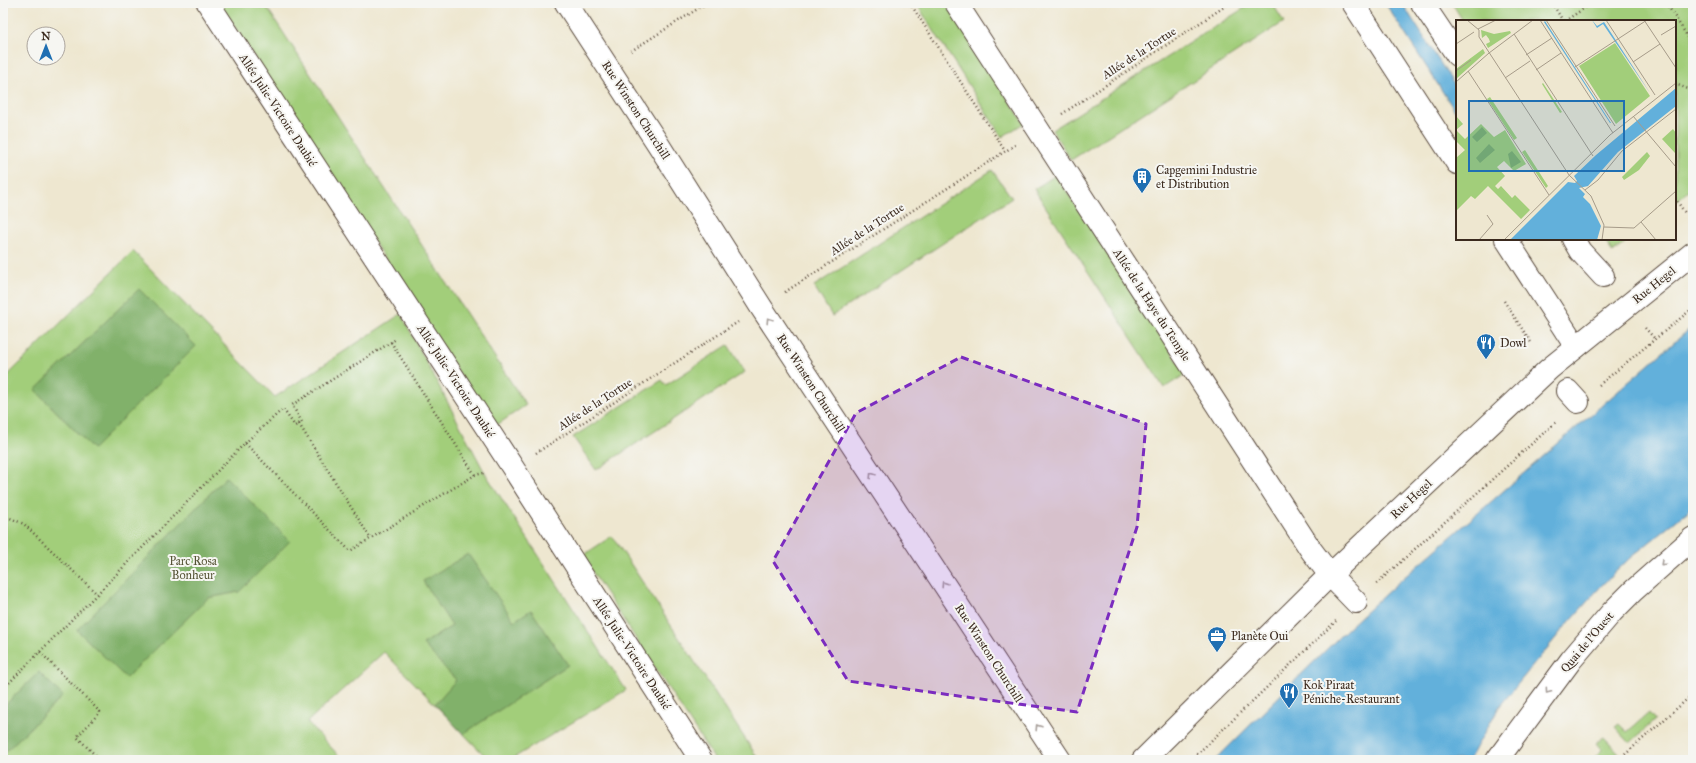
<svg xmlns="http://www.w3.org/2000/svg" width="1696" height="763" font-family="'IM FELL Great Primer',serif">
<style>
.green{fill:#a2ce7a;stroke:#6e7c4c}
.forest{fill:#81b16a;stroke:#5e6e44}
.water{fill:#62b0db;stroke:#4e6d7c}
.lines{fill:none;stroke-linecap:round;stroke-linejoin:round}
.minor-casing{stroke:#564639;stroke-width:24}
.path{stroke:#564639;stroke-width:2.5;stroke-dasharray:1 3;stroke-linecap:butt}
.minor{stroke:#fff;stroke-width:22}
.oneway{stroke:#a79f9a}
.marked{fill:#7b2cbf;fill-opacity:0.2;stroke:#7b2cbf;stroke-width:3;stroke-dasharray:8 5;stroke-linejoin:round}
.labels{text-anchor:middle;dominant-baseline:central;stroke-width:4;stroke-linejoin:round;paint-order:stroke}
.street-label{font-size:12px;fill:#3b2a1e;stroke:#f6f6f2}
.poi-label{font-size:12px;fill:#3b2a1e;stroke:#f6f6f2;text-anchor:start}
.park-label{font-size:12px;fill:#555335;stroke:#f6f6f2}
.inset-road{fill:none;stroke:#a69b89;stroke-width:1}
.view{fill:#1f6fb2;fill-opacity:0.15;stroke:#1f6fb2;stroke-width:2}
.inset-edge{fill:none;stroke:#3b2a1e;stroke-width:2}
</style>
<rect width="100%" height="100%" fill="#f6f6f2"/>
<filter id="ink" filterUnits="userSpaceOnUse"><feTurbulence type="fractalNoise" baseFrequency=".025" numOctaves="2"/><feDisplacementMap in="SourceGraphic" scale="8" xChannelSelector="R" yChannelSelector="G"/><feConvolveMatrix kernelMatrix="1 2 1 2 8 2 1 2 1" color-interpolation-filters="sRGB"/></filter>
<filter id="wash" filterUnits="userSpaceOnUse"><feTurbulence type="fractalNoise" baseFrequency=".012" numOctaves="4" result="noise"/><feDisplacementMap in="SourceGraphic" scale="16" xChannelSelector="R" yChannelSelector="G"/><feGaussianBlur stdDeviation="0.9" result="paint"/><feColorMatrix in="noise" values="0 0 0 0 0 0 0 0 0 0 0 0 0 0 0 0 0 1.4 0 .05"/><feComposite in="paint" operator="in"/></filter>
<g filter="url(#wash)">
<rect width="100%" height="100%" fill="#eee7d0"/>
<g class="green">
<polygon points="219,3 264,3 526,405 494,427"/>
<polygon points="916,3 946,3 1024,123 1002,137"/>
<polygon points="1252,3 1272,3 1284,22 1071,160 1052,130"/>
<polygon points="1452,3 1693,3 1693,187 1675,202 1675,21 1463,21"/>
<polygon points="992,170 1012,198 832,316 814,286"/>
<polygon points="1056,175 1186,374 1164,388 1034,189"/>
<polygon points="1604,239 1629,239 1613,253"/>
<polygon points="133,251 275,397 401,314 485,473 626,690 510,760 489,760 384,652 307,722 343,760 3,760 3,380"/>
<polygon points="728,345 745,372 596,470 573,437 662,380 666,385"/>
<polygon points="612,536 632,566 759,760 715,760 582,556"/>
<polygon points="1649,713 1655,720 1630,743 1615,727 1619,724 1627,732"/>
<polygon points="1604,737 1619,753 1611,760 1592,760 1602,750 1596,743"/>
</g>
<g class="forest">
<polygon points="139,289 196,346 93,449 35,390"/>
<polygon points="226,477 290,541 239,592 208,598 126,678 77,630"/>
<polygon points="468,554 514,621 531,610 568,665 463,734 435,704 456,680 423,644 452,626 423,581"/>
<polygon points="39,672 63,696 3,754 3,707"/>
</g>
<g class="water">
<polygon points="1385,3 1402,3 1457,89 1457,114"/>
<polygon points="1693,326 1693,507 1630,558 1602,585 1563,629 1499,707 1469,760 1215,760 1346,630 1393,587"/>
</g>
</g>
<g filter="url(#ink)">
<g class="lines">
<defs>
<g id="minor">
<polyline points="208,3 513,468 701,760"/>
<polyline points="566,3 658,144 761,307 1060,760"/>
<polyline points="956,3 1311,550 1330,575 1356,602"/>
<polyline points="1353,3 1457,163"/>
<polyline points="1422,3 1457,55"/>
<polyline points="1506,239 1576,347"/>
<polyline points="1573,239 1580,251 1603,276"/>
<polyline points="1568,391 1578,402"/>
<polyline points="1143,760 1330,575 1549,369 1693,253"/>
<polyline points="1497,760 1571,660 1612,612 1633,591 1693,538"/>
</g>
</defs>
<use href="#minor" class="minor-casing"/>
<g class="path">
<polyline points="910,3 1005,151"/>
<polyline points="1552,3 1563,21"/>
<polyline points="1666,3 1693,45"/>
<polyline points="1565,21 1592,3"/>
<polyline points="631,51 707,3"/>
<polyline points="1675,84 1691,90 1693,89"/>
<polyline points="1062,114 1230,3"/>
<polyline points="1675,198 1685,213"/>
<polyline points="785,292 1015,145"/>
<polyline points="1504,301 1532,344"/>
<polyline points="1645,328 1655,339"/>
<polyline points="391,342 475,475"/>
<polyline points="1599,385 1693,308"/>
<polyline points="299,424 371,539"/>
<polyline points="245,443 283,409 295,426 302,422 292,405 396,339"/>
<polyline points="536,453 738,322"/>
<polyline points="3,515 24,524 97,594 3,689"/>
<polyline points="1376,584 1557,421"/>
<polyline points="97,594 245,443 350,551 475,475 484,473"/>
<polyline points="40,652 100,712 77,737 100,760"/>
<polyline points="1191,760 1336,621"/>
<polyline points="1619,760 1693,694"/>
</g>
<use href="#minor" class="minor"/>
</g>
<defs><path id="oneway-chevron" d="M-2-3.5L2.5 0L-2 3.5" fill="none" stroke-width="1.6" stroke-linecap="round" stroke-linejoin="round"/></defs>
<g class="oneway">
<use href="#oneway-chevron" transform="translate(769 320) rotate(-123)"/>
<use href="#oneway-chevron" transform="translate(872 475) rotate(-123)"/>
<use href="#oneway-chevron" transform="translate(1663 563) rotate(138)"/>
<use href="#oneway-chevron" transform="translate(944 584) rotate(-123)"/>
<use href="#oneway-chevron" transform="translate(1548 691) rotate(126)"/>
<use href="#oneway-chevron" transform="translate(1038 727) rotate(-123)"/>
</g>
</g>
<path class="marked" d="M961,357L1146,424L1137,527L1077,712L848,681L773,561L856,413Z"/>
<defs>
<symbol id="building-pin" viewBox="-11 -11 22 30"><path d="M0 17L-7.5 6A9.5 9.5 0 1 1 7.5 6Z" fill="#1f6fb2" stroke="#f6f6f2"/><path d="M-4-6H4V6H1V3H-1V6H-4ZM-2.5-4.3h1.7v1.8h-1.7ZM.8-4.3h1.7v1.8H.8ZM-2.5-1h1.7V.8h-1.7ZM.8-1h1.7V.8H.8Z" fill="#fff"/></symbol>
<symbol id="restaurant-pin" viewBox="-11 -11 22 30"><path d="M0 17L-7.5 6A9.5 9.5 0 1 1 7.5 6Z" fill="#1f6fb2" stroke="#f6f6f2"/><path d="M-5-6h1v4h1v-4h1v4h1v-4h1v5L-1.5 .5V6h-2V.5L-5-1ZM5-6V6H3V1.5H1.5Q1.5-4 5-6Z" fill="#fff"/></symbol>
<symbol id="office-pin" viewBox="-11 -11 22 30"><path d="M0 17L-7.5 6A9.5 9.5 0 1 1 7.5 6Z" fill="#1f6fb2" stroke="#f6f6f2"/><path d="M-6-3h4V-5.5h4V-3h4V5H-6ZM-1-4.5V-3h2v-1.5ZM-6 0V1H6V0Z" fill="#fff"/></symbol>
</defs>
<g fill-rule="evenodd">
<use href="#building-pin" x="1131" y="166" width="22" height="30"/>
<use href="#restaurant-pin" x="1475" y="332" width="22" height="30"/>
<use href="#office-pin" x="1206" y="625" width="22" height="30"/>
<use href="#restaurant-pin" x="1278" y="681" width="22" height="30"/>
</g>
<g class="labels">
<g class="street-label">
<text transform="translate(1139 53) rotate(-33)">Allée de la Tortue</text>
<text transform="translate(278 110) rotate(57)">Allée Julie-Victoire Daubié</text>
<text transform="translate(636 110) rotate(57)">Rue Winston Churchill</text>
<text transform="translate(867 229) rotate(-33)">Allée de la Tortue</text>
<text transform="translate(1654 285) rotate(-39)">Rue Hegel</text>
<text transform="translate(1152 305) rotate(57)">Allée de la Haye du Temple</text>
<text transform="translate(456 381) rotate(57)">Allée Julie-Victoire Daubié</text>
<text transform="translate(811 383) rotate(57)">Rue Winston Churchill</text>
<text transform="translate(595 404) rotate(-33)">Allée de la Tortue</text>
<text transform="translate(1411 499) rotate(-43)">Rue Hegel</text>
<text transform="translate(1587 642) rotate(-50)">Quai de l'Ouest</text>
<text transform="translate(632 653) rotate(57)">Allée Julie-Victoire Daubié</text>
<text transform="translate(989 653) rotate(57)">Rue Winston Churchill</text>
</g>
<g class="poi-label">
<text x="1156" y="170">Capgemini Industrie<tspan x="1156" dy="14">et Distribution</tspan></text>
<text x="1500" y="343">Dowl</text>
<text x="1231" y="636">Planète Oui</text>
<text x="1303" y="685">Kok Piraat<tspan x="1303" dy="14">Péniche-Restaurant</tspan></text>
</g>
<g class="park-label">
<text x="193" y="561">Parc Rosa<tspan x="193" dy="14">Bonheur</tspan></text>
</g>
</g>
<g transform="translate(1456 20)">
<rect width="220" height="220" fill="#eee7d0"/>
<path d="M25,10L38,14L54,11L55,13L32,28L30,24L34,22L33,19L30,15L26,18ZM159,23L194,76L160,104L123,46ZM27,29L29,33L0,59V49ZM87,63L106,92L104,93L86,64ZM34,77L61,118L58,120L31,79ZM0,96L7,104L0,110L9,119L25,104L38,117L49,110L70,144L58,151L48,141L41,147L49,156L39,166L42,169L45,166L56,178L59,175L74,190L65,199L32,166L19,179L15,176L0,191V138L9,130L0,121ZM217,109L220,113L219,133L206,119ZM69,130L92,166L90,168L66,132ZM191,132L194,136L183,150L168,160L166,157Z" fill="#a2ce7a"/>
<path d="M26,107L31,113L21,122L16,117ZM33,124L39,130L24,143L20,138ZM56,131L65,142L55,148L52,134Z" fill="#81b16a"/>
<path d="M136,0L141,6L148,2L194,73L147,4L141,8ZM89,1L155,103H154L88,2ZM220,68V86L162,132L132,166L123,168L129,174L127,177L134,184L145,206L141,220H54L112,162L119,163L121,161L118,156L140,135Z" fill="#62b0db"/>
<path class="inset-road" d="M11,0L23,10V17L113,155L135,176L148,205L146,220M84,0L157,113M90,0L159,106M150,0L199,75M188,0L220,48M22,9L40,0M58,14L137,136M205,15L220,6M0,24L18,12M70,35L96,18M177,42L204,24M119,47L191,0M80,50L105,33M0,51L15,40M12,51L93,175M49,58L74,41M0,62L33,33L77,0M177,96L220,147M129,170L142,160L166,131L220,89M185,202L200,220M148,207L178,208L220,171M23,220L37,204L31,195M48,220L154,115L220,63"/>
<path class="view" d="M13,81H168V151H13Z"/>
<rect width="220" height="220" class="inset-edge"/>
</g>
<rect width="1696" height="763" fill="none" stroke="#f6f6f2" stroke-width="16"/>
<g transform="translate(46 46)"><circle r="19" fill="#f6f6f2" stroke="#aba49d"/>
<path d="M0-3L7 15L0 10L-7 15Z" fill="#1f6fb2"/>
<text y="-6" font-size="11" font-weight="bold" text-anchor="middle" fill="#3b2a1e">N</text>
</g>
</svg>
